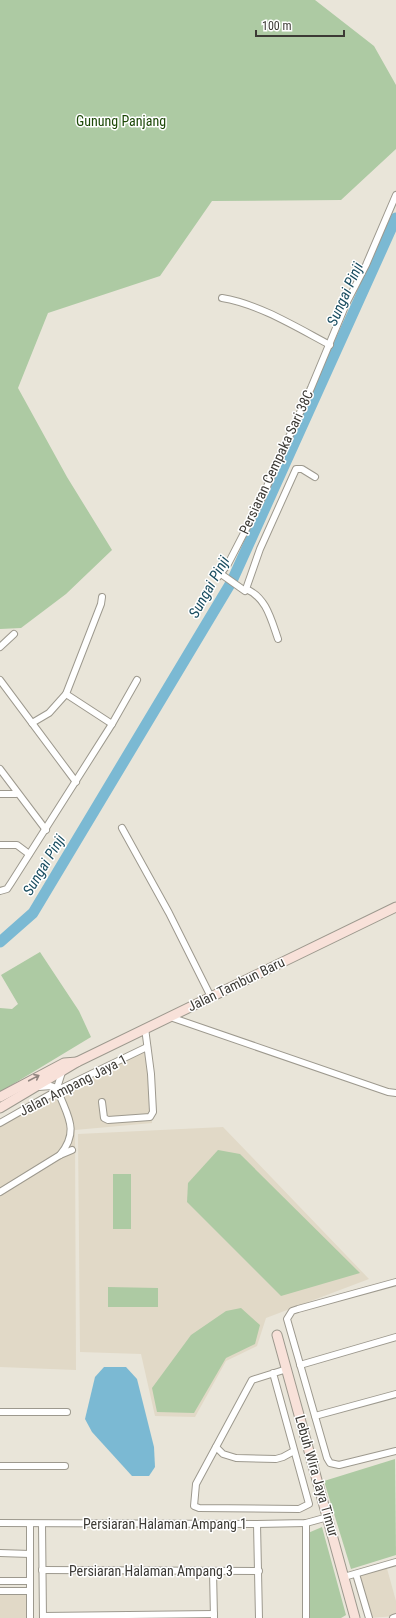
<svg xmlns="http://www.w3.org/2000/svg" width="396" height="1618" font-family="'Roboto Condensed',sans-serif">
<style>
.built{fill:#e1d9c7}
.green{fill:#adcaa3}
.water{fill:#7bb9d3}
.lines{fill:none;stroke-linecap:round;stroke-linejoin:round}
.river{stroke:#7bb9d3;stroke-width:11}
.street-casing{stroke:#9d998e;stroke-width:8}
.secondary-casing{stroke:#9d998e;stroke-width:11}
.street{stroke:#fff;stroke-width:6}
.secondary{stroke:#f8e1d9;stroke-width:9}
.oneway{stroke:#91857f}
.labels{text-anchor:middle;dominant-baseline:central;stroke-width:3;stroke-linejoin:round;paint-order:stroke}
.park-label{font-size:14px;fill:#1c4807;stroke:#fff}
.street-label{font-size:14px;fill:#3c3a35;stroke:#fff}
.water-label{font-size:15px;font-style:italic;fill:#194d60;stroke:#fff}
</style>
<rect width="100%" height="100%" fill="#e9e5d9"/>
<g class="built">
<polygon points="149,1044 152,1123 75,1130 76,1370 0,1367 0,1123"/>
<polygon points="223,1127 369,1279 266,1318 257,1346 226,1361 195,1417 155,1416 141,1354 80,1352 78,1134"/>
<polygon points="386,1565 396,1601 396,1616 369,1618 356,1573"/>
<rect x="0" y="1590" width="30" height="28"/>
</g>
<g class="green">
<polygon points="0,0 315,0 374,46 396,85 396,149 341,200 212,201 160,276 48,313 18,388 67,477 112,550 66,594 21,628 0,629"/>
<polygon points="40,952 79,1011 91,1037 0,1092 0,1008 12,1009 18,1004 1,975"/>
<polygon points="218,1150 240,1154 360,1273 281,1296 187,1202 188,1183"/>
<rect x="113" y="1174" width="18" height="55"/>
<polygon points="108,1287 158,1288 158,1307 108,1307"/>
<polygon points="241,1308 260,1325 255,1344 226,1358 194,1413 157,1412 152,1388 191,1335 226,1311"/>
<polygon points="395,1459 396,1555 351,1569 324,1481"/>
<polygon points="322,1527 346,1615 341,1618 310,1618 308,1533"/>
</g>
<polygon class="water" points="104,1367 126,1367 137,1379 154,1447 155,1467 149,1476 132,1476 92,1432 85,1419 95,1377"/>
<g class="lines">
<polyline class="river" points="0,942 33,913 232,581 396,218"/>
<defs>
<g id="street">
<path d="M222,298C259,304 296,327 330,345"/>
<path d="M221,574L245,591L246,589C266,597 271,619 278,639"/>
<polyline points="218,577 228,564 260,502 311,388 346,304 366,265 396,195"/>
<polyline points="246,589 260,549 296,469 302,469 315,477"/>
<polyline points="0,647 14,634"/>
<polyline points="0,680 76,782"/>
<polyline points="66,694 112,724"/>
<polyline points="32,723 49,713 66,694 101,604 102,597"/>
<polyline points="0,769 46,830"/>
<polyline points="0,794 16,794"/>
<polyline points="122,828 169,913 211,997"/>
<polyline points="0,845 17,845 29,854"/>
<polyline points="0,891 7,889 11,883 112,724 137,680"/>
<polyline points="170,1017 388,1092 396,1093"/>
<polyline points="39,1087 51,1086 57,1088"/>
<polyline points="102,1102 104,1118 108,1120 150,1117 153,1112 151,1074 145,1028"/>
<polyline points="0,1123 58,1090 147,1047"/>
<path d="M60,1155C81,1129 66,1115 57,1088L62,1072"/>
<polyline points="0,1192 60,1155 72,1150"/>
<polyline points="396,1282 298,1309 292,1311 287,1319 327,1458 330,1463 339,1465 396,1451"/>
<polyline points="300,1365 396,1337"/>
<polyline points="273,1373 309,1504 299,1509 199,1508 194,1506 196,1484 252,1380 287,1369"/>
<polyline points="0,1412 67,1412"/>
<polyline points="315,1416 396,1394"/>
<polyline points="216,1447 223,1454 236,1458 276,1459 283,1457 294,1451"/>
<polyline points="0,1466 65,1466"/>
<polyline points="0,1523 257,1524 306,1523 328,1517"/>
<polyline points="42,1524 43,1618"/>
<polyline points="257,1524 259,1618"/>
<polyline points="0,1553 30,1554"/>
<polyline points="42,1570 259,1571"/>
<polyline points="213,1571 214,1618"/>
<polyline points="356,1574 369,1618"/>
<polyline points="344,1577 396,1562"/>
<polyline points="0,1581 30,1581"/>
<polyline points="0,1591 30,1591 30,1618"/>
<polyline points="30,1591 30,1524"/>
<polyline points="43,1616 214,1614"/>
<polyline points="306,1618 306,1523"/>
<polyline points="393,1618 396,1617"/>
</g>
<g id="secondary">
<polyline points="0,1097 64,1063 77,1062"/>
<polyline points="0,1108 77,1062 396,907"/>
<polyline points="277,1335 355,1618"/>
</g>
</defs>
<use href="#street" class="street-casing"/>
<use href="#secondary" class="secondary-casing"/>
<use href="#street" class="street"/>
<use href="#secondary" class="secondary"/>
</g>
<defs><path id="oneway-shaft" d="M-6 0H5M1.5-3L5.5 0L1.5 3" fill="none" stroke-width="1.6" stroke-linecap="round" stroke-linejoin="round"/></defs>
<use class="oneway" href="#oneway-shaft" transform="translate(34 1078) rotate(-28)"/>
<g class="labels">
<g class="park-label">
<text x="121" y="121">Gunung Panjang</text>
</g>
<g class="street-label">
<text transform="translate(276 462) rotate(-65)">Persiaran Cempaka Sari 38C</text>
<text transform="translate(236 984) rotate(-26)">Jalan Tambun Baru</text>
<text transform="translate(73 1085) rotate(-27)">Jalan Ampang Jaya 1</text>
<text transform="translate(317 1476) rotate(74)">Lebuh Wira Jaya Timur</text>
<text x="165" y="1524">Persiaran Halaman Ampang 1</text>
<text x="151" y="1571">Persiaran Halaman Ampang 3</text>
</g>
<g class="water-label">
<text transform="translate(345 294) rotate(-66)">Sungai Pinji</text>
<text transform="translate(209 587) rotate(-61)">Sungai Pinji</text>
<text transform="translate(44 865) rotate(-59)">Sungai Pinji</text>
</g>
</g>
<path d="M256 30v6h88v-6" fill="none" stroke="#3c3a35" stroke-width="2"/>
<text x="262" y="30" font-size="12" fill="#3c3a35" stroke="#ffffff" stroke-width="3" paint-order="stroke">100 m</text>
</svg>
